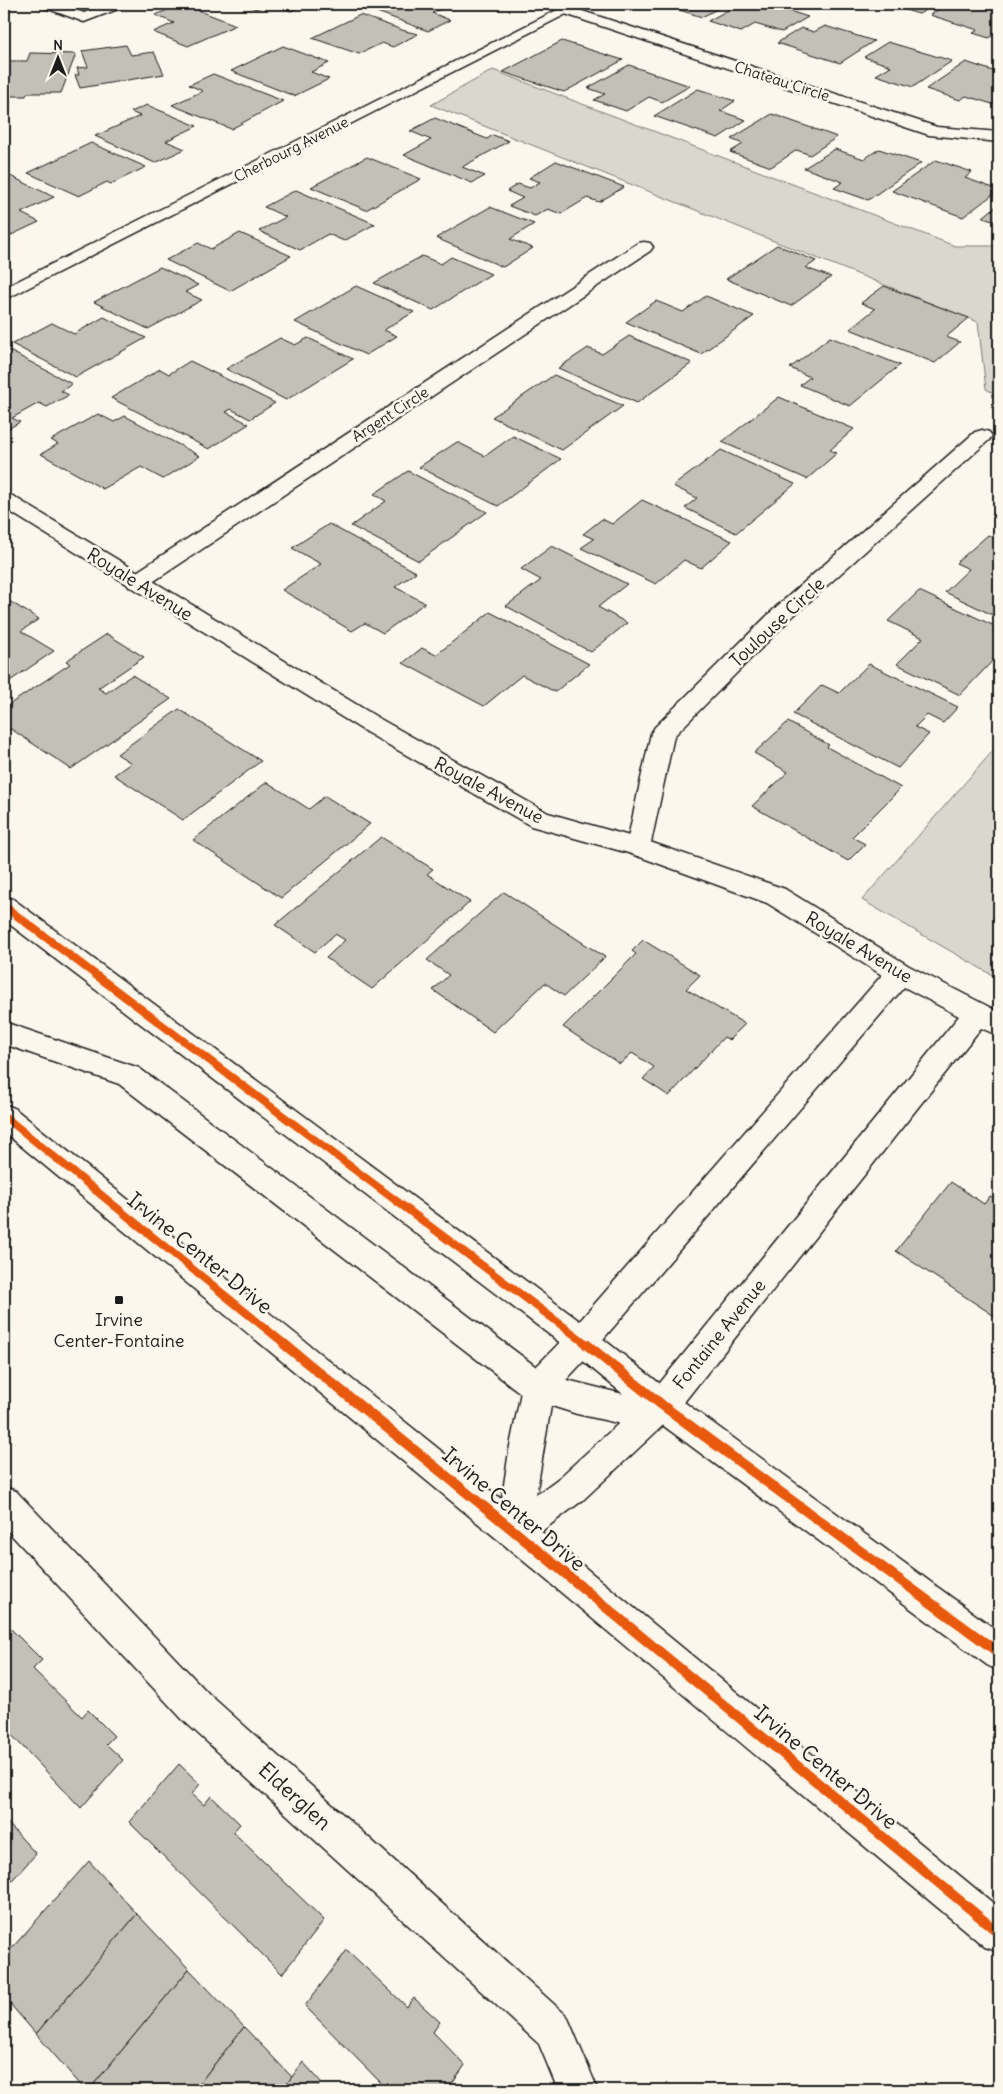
<svg xmlns="http://www.w3.org/2000/svg" width="1003" height="2094" font-family="Delius,sans-serif">
<style>
.green{fill:#dad7ce;stroke:#7b7a75}
.building{fill:#c3c0b8;stroke:#1c1c1c}
.lines{fill:none;stroke-linecap:round;stroke-linejoin:round}
.street-casing{stroke:#1c1c1c;stroke-width:3}
.secondary-casing{stroke:#1c1c1c;stroke-width:3}
.primary-casing{stroke:#1c1c1c;stroke-width:3}
.street{fill:#fbf7ec;fill-rule:evenodd}
.secondary{fill:#fbf7ec;fill-rule:evenodd}
.primary{fill:#fbf7ec;fill-rule:evenodd}
.cycleway-far1-casing{stroke:#fbf7ec;stroke-width:11}
.cycleway-casing{stroke:#fbf7ec;stroke-width:13}
.cycleway-far1{stroke:#e8590c;stroke-width:8}
.cycleway{stroke:#e8590c;stroke-width:10}
.poi-dot{fill:#1c1c1c;stroke:#fbf7ec;stroke-width:2}
.labels{text-anchor:middle;dominant-baseline:central;stroke-width:5;stroke-linejoin:round;paint-order:stroke}
.far-street-label{font-size:15px;fill:#1c1c1c;stroke:#fbf7ec}
.street-label{font-size:18px;fill:#1c1c1c;stroke:#fbf7ec}
.poi-label{font-size:18px;fill:#1c1c1c;stroke:#fbf7ec}
.near-street-label{font-size:21px;fill:#1c1c1c;stroke:#fbf7ec}
</style>
<rect width="100%" height="100%" fill="#fbf7ec"/>
<filter id="ink" filterUnits="userSpaceOnUse"><feTurbulence type="fractalNoise" baseFrequency=".02" numOctaves="2"/><feDisplacementMap in="SourceGraphic" scale="10" xChannelSelector="R" yChannelSelector="G"/><feConvolveMatrix kernelMatrix="1 2 1 2 8 2 1 2 1" color-interpolation-filters="sRGB"/></filter>
<g filter="url(#ink)">
<g class="green">
<polygon points="493,70 955,246 999,246 999,396 986,389 978,322 431,105"/>
<polygon points="999,744 999,979 862,900"/>
</g>
<g class="building">
<polygon points="182,4 236,25 188,46 153,32 174,23 155,15"/>
<polygon points="243,4 267,4 256,9"/>
<polygon points="272,4 307,4 291,11"/>
<polygon points="380,4 452,4 432,13 450,20 428,31 369,9"/>
<polygon points="660,4 726,4 702,17"/>
<polygon points="739,4 778,4 774,6 808,17 782,32 755,24 741,32 708,21"/>
<polygon points="885,4 936,4 919,14"/>
<polygon points="947,4 991,4 988,6 999,10 999,31 989,38 973,33 978,30 930,15"/>
<polygon points="360,15 405,31 418,34 393,47 382,43 359,54 312,38"/>
<polygon points="825,26 874,41 840,63 777,43 801,28 814,32"/>
<polygon points="562,41 623,60 564,92 503,72"/>
<polygon points="888,42 952,61 913,87 876,75 891,66 864,57"/>
<polygon points="126,45 131,55 154,52 164,74 80,88 75,75 79,75 77,68 88,67 82,51"/>
<polygon points="283,46 329,63 311,72 329,79 294,96 231,71"/>
<polygon points="30,53 76,54 61,93 27,93 26,96 4,96 4,61 27,61"/>
<polygon points="966,62 999,73 999,106 966,96 960,100 926,89"/>
<polygon points="629,65 690,86 662,102 649,97 626,111 594,100 605,94 588,88"/>
<polygon points="213,74 283,101 231,129 172,105 203,91 189,85"/>
<polygon points="698,89 735,101 720,111 746,120 718,138 654,116"/>
<polygon points="147,105 197,126 166,141 185,149 155,163 95,136 140,116 131,112"/>
<polygon points="772,114 837,137 810,155 797,150 771,167 730,152 743,144 731,139"/>
<polygon points="435,118 487,139 493,135 509,141 462,167 485,176 472,183 404,155 431,140 410,131"/>
<polygon points="91,143 146,167 111,184 107,182 79,196 28,173"/>
<polygon points="835,149 864,159 879,149 921,163 868,200 834,188 843,182 804,168"/>
<polygon points="367,157 421,179 366,210 311,187"/>
<polygon points="936,160 972,172 965,178 999,190 963,217 892,191"/>
<polygon points="556,161 624,187 599,202 587,198 561,214 548,209 535,216 509,206 523,198 507,191 518,184 530,188 540,182 529,178"/>
<polygon points="4,173 54,197 21,213 39,222 7,237 4,236"/>
<polygon points="296,190 375,224 344,241 328,234 300,250 259,231 286,217 264,207"/>
<polygon points="999,204 999,222 983,217"/>
<polygon points="490,207 534,224 510,239 533,248 503,267 436,238"/>
<polygon points="240,233 291,256 230,291 166,260 198,243 211,249"/>
<polygon points="777,245 816,261 806,268 831,277 791,306 726,279"/>
<polygon points="422,256 441,264 451,257 491,274 433,310 374,283"/>
<polygon points="160,267 198,285 185,292 202,300 148,329 94,302"/>
<polygon points="356,286 414,312 384,330 397,336 366,355 295,322"/>
<polygon points="884,286 969,318 946,337 960,342 935,363 850,329 875,309 861,303"/>
<polygon points="706,296 754,316 701,354 626,322 656,301 683,312"/>
<polygon points="104,317 146,338 76,377 12,344 52,323 74,334"/>
<polygon points="629,336 692,363 637,403 558,368 588,348 602,354"/>
<polygon points="830,337 900,365 850,406 800,385 810,377 790,368"/>
<polygon points="280,338 295,345 308,338 353,359 286,400 226,369"/>
<polygon points="4,348 72,384 61,391 69,395 47,407 39,403 12,418 20,422 4,431"/>
<polygon points="190,361 275,403 250,419 231,409 226,412 249,424 209,449 111,398 160,369 169,374"/>
<polygon points="554,375 623,406 562,450 492,417"/>
<polygon points="779,397 854,429 830,450 837,453 807,479 722,442"/>
<polygon points="98,414 114,422 125,416 200,456 163,479 141,467 103,489 41,454 58,444 51,440"/>
<polygon points="513,436 561,459 498,506 419,467 457,442 485,456"/>
<polygon points="721,450 795,484 736,533 685,508 697,498 673,486"/>
<polygon points="408,471 487,512 419,561 351,526 386,501 374,494"/>
<polygon points="642,500 732,541 701,568 684,560 656,584 581,548 594,539 583,534 602,519 612,524"/>
<polygon points="329,524 416,572 395,587 425,603 383,633 365,623 352,631 282,590 321,564 292,548"/>
<polygon points="988,535 999,540 999,618 945,592 969,569 956,563"/>
<polygon points="552,546 627,584 598,607 627,623 591,652 506,606 541,580 521,569"/>
<polygon points="919,591 999,628 999,654 960,695 897,664 923,638 888,621"/>
<polygon points="4,598 39,619 21,631 54,651 4,685"/>
<polygon points="490,612 589,664 555,692 522,675 484,706 403,663 422,648 436,655"/>
<polygon points="107,634 144,657 98,688 106,693 132,675 171,699 71,769 11,729 4,734 4,708 70,664 66,661"/>
<polygon points="869,664 958,707 943,723 927,715 915,727 929,734 898,768 793,714 822,685 839,693"/>
<polygon points="179,709 261,761 183,820 114,775 131,763 117,754"/>
<polygon points="788,722 829,745 827,747 901,788 852,837 865,844 848,861 752,806 788,772 754,753"/>
<polygon points="267,782 309,809 325,796 370,824 281,898 193,840"/>
<polygon points="381,837 433,869 427,874 470,902 372,989 326,958 345,940 335,934 315,952 275,925"/>
<polygon points="504,892 605,957 564,996 545,983 493,1032 433,990 449,975 427,960"/>
<polygon points="643,940 700,975 686,989 745,1024 729,1040 724,1037 669,1096 643,1079 654,1067 632,1053 620,1064 563,1027 636,954 632,951"/>
<polygon points="951,1182 984,1204 990,1196 999,1201 999,1319 896,1251"/>
<polygon points="4,1622 42,1660 33,1669 82,1717 88,1710 114,1736 106,1744 123,1760 81,1808 4,1727"/>
<polygon points="179,1764 200,1784 192,1794 204,1805 211,1796 240,1824 233,1832 324,1920 282,1974 129,1822"/>
<polygon points="4,1819 36,1854 4,1889"/>
<polygon points="89,1861 137,1914 36,2034 4,1997 4,1957"/>
<polygon points="137,1914 189,1969 89,2090 85,2090 36,2034"/>
<polygon points="347,1950 407,2007 414,1998 440,2022 433,2032 465,2065 448,2090 388,2090 305,2006"/>
<polygon points="189,1969 244,2027 194,2090 89,2090"/>
<polygon points="244,2027 292,2077 282,2090 194,2090"/>
<polygon points="303,2062 321,2082 316,2090 282,2090"/>
</g>
<g class="lines">
<defs>
<g id="street">
<polygon points="567,6 937,127 999,132 999,142 929,135 562,13 560,10"/>
<polygon points="644,242 650,243 653,247 650,251 145,587 137,589 129,587 126,582 129,577 638,243"/>
<polygon points="982,430 989,432 992,436 989,440 791,618 674,736 650,847 647,853 638,856 629,853 626,847 651,733 655,727 775,608 975,432"/>
<polygon points="4,1487 16,1491 209,1694 567,2016 598,2090 558,2090 539,2044 183,1720 4,1527"/>
</g>
<g id="secondary">
<polygon points="41,4 60,4 84,13 106,4 125,4 123,7 84,22 43,7"/>
<polygon points="569,4 586,4 4,300 4,288"/>
<path d="M4,493L11,495L382,720L548,813L647,841L785,889L909,966L999,1012V1036L981,1028L673,1416L583,1500L526,1543L514,1548L502,1543L497,1531L509,1451L522,1387L527,1376L571,1331L882,975L767,903L632,854L531,826L366,732L4,508ZM904,987L959,1016L651,1394L559,1478L536,1495L553,1394L593,1351Z"/>
</g>
<g id="primary">
<polygon points="4,896 13,899 593,1331 673,1394 999,1632 999,1671 987,1665 657,1421 622,1424 577,1414 527,1398 119,1084 4,1044 4,1022 139,1068 547,1375 623,1394 571,1351 4,920"/>
<polygon points="4,1104 14,1108 526,1519 999,1908 999,1952 985,1947 502,1543 4,1132"/>
</g>
</defs>
<use href="#street" class="street-casing"/>
<use href="#secondary" class="secondary-casing"/>
<use href="#primary" class="primary-casing"/>
<use href="#street" class="street"/>
<use href="#secondary" class="secondary"/>
<use href="#primary" class="primary"/>
<defs>
<g id="cycleway-far1">
<polyline points="4,906 588,1345"/>
<polyline points="4,1116 286,1345"/>
</g>
<g id="cycleway">
<polyline points="284,1344 514,1531 999,1933"/>
<polyline points="586,1344 662,1405 999,1653"/>
</g>
</defs>
<use href="#cycleway-far1" class="cycleway-far1-casing"/>
<use href="#cycleway" class="cycleway-casing"/>
<use href="#cycleway-far1" class="cycleway-far1"/>
<use href="#cycleway" class="cycleway"/>
</g>
</g>
<rect class="poi-dot" x="114" y="1295" width="10" height="10" rx="2.5"/>
<g class="labels">
<g class="far-street-label">
<text transform="translate(782 81) rotate(18)">Chateau Circle</text>
<text transform="translate(291 149) rotate(-27)">Cherbourg Avenue</text>
<text transform="translate(390 414) rotate(-33)">Argent Circle</text>
</g>
<g class="street-label">
<text transform="translate(140 584) rotate(32)">Royale Avenue</text>
<text transform="translate(777 622) rotate(-43)">Toulouse Circle</text>
<text transform="translate(489 790) rotate(28)">Royale Avenue</text>
<text transform="translate(859 947) rotate(31)">Royale Avenue</text>
<text transform="translate(719 1334) rotate(-51)">Fontaine Avenue</text>
</g>
<g class="poi-label">
<text x="119" y="1319">Irvine<tspan x="119" dy="21">Center-Fontaine</tspan></text>
</g>
<g class="near-street-label">
<text transform="translate(200 1253) rotate(39)">Irvine Center Drive</text>
<text transform="translate(514 1509) rotate(40)">Irvine Center Drive</text>
<text transform="translate(826 1767) rotate(40)">Irvine Center Drive</text>
<text transform="translate(295 1796) rotate(42)">Elderglen</text>
</g>
</g>
<rect width="1003" height="2094" fill="none" stroke="#fbf7ec" stroke-width="20"/>
<rect x="10" y="10" width="983" height="2074" fill="none" stroke="#1c1c1c" stroke-width="2" filter="url(#ink)"/>
<g transform="translate(58 58)" stroke="#fbf7ec" stroke-width="4" paint-order="stroke">
<path d="M0-4L9 19L0 12L-9 19Z" fill="#1c1c1c"/>
<text y="-8" font-size="14" font-weight="bold" text-anchor="middle" fill="#1c1c1c">N</text>
</g>
</svg>
